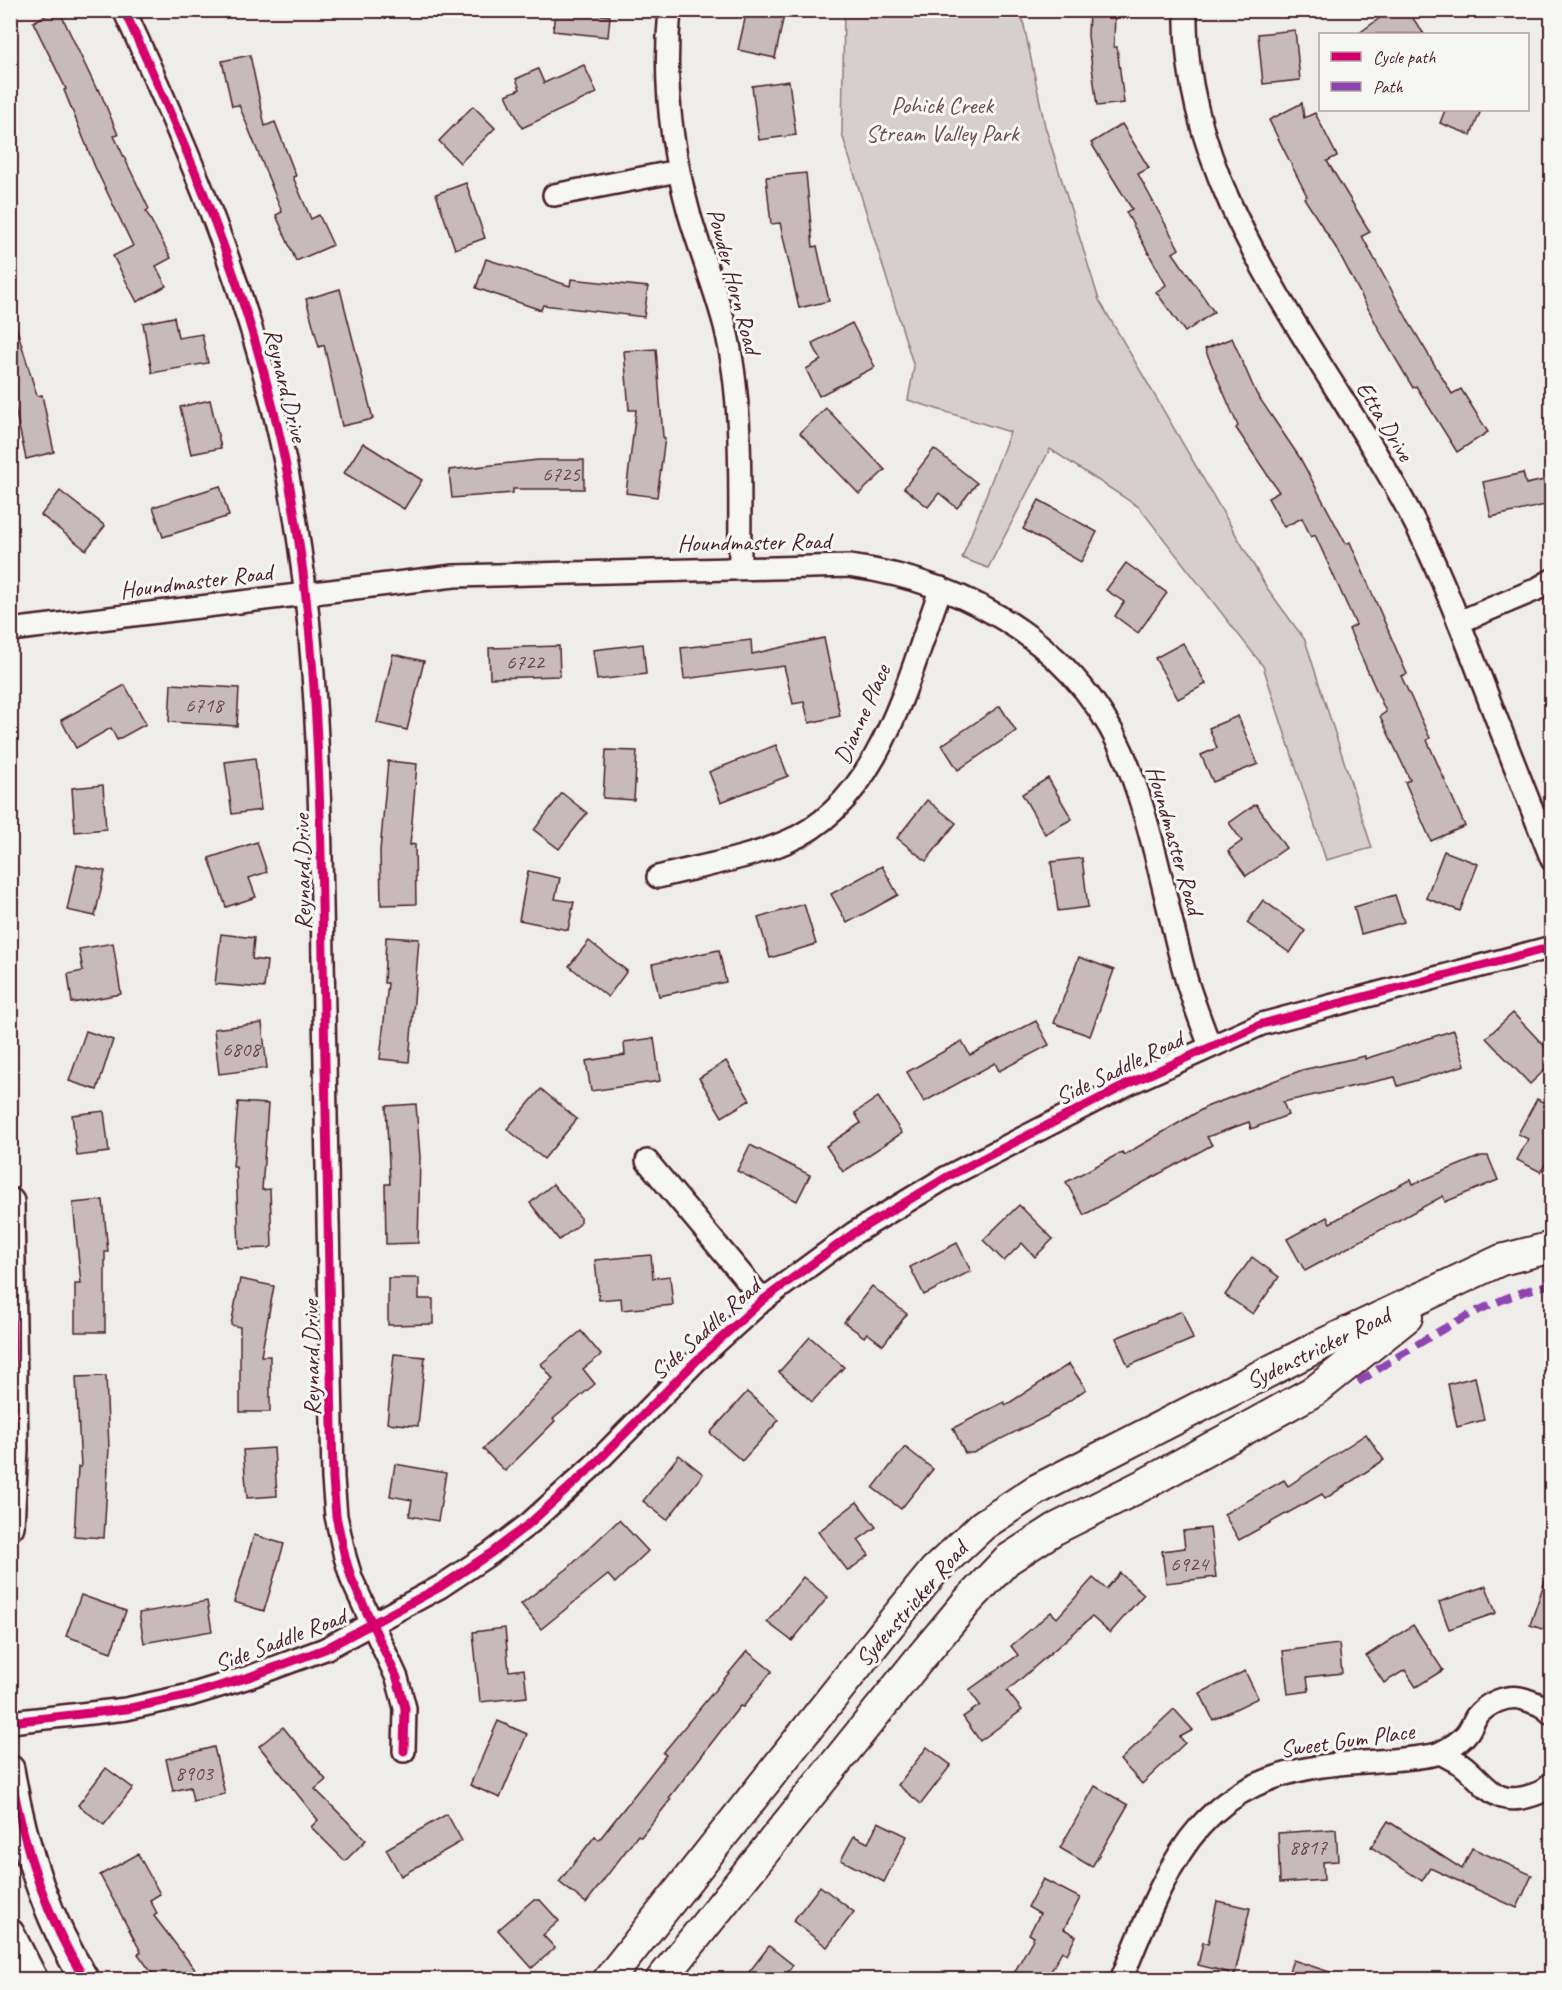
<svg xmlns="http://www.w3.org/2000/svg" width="1562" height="1990" font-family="Caveat,sans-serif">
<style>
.green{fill:#d7cfce;stroke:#90777c;stroke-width:1.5}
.building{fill:#c6babb;stroke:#4a1f2b;stroke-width:1.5}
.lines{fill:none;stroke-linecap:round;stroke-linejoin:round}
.minor-casing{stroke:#4a1f2b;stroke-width:26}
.tertiary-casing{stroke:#4a1f2b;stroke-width:32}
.secondary-casing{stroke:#4a1f2b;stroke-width:34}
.minor{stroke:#f6f6f2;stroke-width:21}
.tertiary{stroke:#f6f6f2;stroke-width:27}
.secondary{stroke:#f6f6f2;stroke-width:30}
.quiet{stroke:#8e44ad;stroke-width:8;stroke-dasharray:15 8;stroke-linecap:butt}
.cycleway-casing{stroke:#f6f6f2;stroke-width:13}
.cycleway{stroke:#d6006c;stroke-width:9}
.labels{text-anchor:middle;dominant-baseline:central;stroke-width:6;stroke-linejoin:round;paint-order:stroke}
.number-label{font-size:21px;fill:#69464f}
.park-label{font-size:24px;fill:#6d4b54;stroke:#f6f6f2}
.street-label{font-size:24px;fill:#4a1f2b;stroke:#f6f6f2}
</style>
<rect width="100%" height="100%" fill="#efedea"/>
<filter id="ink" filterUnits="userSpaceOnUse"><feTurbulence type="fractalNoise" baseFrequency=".0167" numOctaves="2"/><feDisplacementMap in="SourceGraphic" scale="12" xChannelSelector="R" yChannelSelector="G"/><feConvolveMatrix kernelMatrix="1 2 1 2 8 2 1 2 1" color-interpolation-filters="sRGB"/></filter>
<g filter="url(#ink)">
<polygon class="green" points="844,11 1021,11 1045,126 1099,300 1267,588 1305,640 1372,848 1326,860 1263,666 1139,507 1050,449 988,568 962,558 1010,432 908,400 914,367 842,134"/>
<g class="building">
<polygon points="56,10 59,10 97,90 99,89 118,135 114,136 149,209 146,211 171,258 156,266 166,286 137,302 113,256 133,246 95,167 64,90 66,89 33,22"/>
<polygon points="555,10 592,10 591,14 610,16 608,37 553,31"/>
<polygon points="747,10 785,10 775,58 738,50"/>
<polygon points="1089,10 1115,10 1114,47 1117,47 1124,103 1097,106 1088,36"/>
<polygon points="1391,10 1407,10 1424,34 1358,34"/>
<polygon points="1295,30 1300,80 1263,84 1258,34"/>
<polygon points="250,55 265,126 275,122 296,176 293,177 311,219 319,215 333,245 296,261 276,215 282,212 239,105 232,106 222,61"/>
<polygon points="584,65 597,93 522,128 506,95 520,89 516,79 538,69 544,83"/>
<polygon points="789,81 796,135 759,140 752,86"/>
<polygon points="1302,103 1304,118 1315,113 1337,156 1327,161 1370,232 1362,236 1410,324 1452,394 1461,389 1488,432 1457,452 1416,386 1413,388 1384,339 1338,251 1304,198 1307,196 1269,120"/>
<polygon points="473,106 495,128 460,163 439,141"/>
<polygon points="1445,110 1481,110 1471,135 1440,123"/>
<polygon points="1122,124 1149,168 1138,174 1179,249 1173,253 1214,312 1185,332 1156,292 1166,285 1126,212 1132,209 1091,143"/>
<polygon points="806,173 813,247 817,246 829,301 799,308 780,223 771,224 766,177"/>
<polygon points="466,183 485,238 455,249 436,194"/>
<polygon points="486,259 570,286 571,279 648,287 644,317 543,305 541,310 476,288"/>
<polygon points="340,289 373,419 342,426 324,345 319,347 306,299"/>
<polygon points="174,317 178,338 202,334 208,363 152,373 143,323"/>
<polygon points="15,323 37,396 42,395 54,452 26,459 10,385 10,324"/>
<polygon points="852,323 875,367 819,396 806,369 821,360 812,343"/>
<polygon points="1232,338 1256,393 1300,458 1346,544 1350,542 1407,674 1401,676 1430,738 1427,740 1465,826 1431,841 1405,782 1410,780 1380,716 1386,712 1349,629 1356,625 1315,535 1311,537 1302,518 1284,527 1268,498 1279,492 1236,428 1238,426 1205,349"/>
<polygon points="656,349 663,437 665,438 657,497 626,493 636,410 629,410 624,351"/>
<polygon points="210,400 221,448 191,454 180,407"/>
<polygon points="826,408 885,470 859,494 800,433"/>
<polygon points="363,443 422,480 404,509 344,473"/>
<polygon points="934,449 977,483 957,508 939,493 928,507 904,488"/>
<polygon points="538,460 584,460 584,489 513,489 513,493 452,498 449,470"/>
<polygon points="1523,473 1526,484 1544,480 1550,504 1491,517 1483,482"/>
<polygon points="220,486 229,516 163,537 153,507"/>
<polygon points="60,491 105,526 86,550 41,515"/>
<polygon points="1039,500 1097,532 1081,562 1023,529"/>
<polygon points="1126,563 1167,593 1138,633 1115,616 1124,602 1106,590"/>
<polygon points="824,638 840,716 809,723 804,702 793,704 784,666 684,679 681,648 751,640 752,654"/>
<polygon points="1183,643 1206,684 1178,699 1155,658"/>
<polygon points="643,644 646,674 597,680 593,650"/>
<polygon points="559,646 560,676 490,678 489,648"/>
<polygon points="393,654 424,661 407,730 377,723"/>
<polygon points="171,684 239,688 237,726 169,722"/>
<polygon points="125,685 146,724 117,740 111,728 76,748 61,720"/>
<polygon points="1000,706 1016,731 958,770 942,745"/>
<polygon points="1238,716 1258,764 1213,782 1201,755 1217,748 1209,728"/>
<polygon points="776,745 788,776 721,802 709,772"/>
<polygon points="606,750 637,751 634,800 603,798"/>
<polygon points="255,758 261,810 232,814 225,762"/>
<polygon points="388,761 417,764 410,845 415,844 416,904 381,905 380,851"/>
<polygon points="1048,778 1072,819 1045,834 1022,794"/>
<polygon points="103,785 106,829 75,832 72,788"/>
<polygon points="562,793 587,813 559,849 534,830"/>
<polygon points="927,800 956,823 926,861 897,838"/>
<polygon points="1256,804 1286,848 1246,876 1228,851 1242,841 1229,823"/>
<polygon points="257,842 267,872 249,878 256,897 226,907 209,858"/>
<polygon points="1444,851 1478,864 1460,911 1426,898"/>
<polygon points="1082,858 1088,907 1058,911 1051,862"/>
<polygon points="77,865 105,871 95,916 67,910"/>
<polygon points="882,866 898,895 847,923 831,894"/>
<polygon points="528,871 560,878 555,899 574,902 568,930 519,920"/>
<polygon points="1395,895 1404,922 1361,934 1354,907"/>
<polygon points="1263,900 1305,931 1290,953 1247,923"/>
<polygon points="804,904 816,944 770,958 758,918"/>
<polygon points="221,934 254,938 252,959 267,961 264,988 215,984"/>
<polygon points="386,937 419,939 409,1062 380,1059 388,983 384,983"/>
<polygon points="589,941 627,971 608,997 569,966"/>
<polygon points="113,943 121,994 72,1003 68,974 83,971 79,949"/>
<polygon points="719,950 726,982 659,996 652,964"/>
<polygon points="1079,957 1114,970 1090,1036 1054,1023"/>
<polygon points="1513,1013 1551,1053 1551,1064 1530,1084 1486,1038"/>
<polygon points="1036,1021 1049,1045 999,1071 995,1063 924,1102 907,1072 962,1041 970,1055"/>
<polygon points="262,1023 267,1068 219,1074 214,1029"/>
<polygon points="1454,1030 1465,1065 1398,1086 1395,1077 1283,1102 1288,1115 1251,1129 1249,1122 1207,1137 1212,1145 1084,1215 1066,1182 1122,1152 1124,1155 1206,1107 1302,1070 1365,1056 1365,1059"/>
<polygon points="86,1031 113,1040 97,1090 69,1081"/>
<polygon points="654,1038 660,1081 591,1091 586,1061 625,1055 624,1042"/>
<polygon points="726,1061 750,1100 722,1117 699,1078"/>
<polygon points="541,1089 577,1119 544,1159 507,1129"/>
<polygon points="878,1097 902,1133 843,1172 826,1146 861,1123 855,1113"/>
<polygon points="1537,1099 1551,1106 1551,1152 1541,1172 1517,1160 1528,1139 1518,1134"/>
<polygon points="238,1102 268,1104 262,1190 270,1189 272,1246 269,1248 239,1249 236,1167 233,1167"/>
<polygon points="416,1104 420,1157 418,1243 386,1244 385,1184 390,1184 386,1106"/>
<polygon points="104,1111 109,1152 77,1156 72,1115"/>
<polygon points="750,1145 810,1175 797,1201 737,1171"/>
<polygon points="1481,1156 1488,1156 1498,1180 1445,1202 1443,1196 1305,1271 1287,1239 1327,1217 1330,1223 1411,1179 1413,1184"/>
<polygon points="553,1184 580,1217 580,1224 559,1240 530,1203"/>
<polygon points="103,1200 108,1252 105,1252 105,1332 75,1332 75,1284 81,1284 73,1203"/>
<polygon points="1019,1205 1053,1239 1035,1257 1022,1243 1004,1261 983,1240"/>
<polygon points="957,1243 971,1271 924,1295 910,1267"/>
<polygon points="651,1255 653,1278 670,1276 673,1305 622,1310 621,1298 599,1300 595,1260"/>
<polygon points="1252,1257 1279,1277 1253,1314 1225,1295"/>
<polygon points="388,1278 419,1278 419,1299 433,1299 433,1324 388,1325"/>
<polygon points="240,1279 274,1286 261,1356 270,1356 270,1412 240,1412 240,1327 231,1325"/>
<polygon points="872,1286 907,1314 883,1345 867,1333 864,1337 844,1322"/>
<polygon points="1182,1311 1193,1339 1128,1366 1116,1338"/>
<polygon points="581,1331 601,1355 583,1369 595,1384 553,1419 555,1421 505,1471 483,1449 553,1379 541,1364"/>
<polygon points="810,1337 844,1367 812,1402 779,1372"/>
<polygon points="394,1354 425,1357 418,1426 387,1423"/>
<polygon points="1069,1364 1086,1389 1047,1416 973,1453 965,1453 953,1428 1004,1402 1006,1405"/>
<polygon points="106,1376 109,1448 104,1538 74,1536 78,1467 81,1467 76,1377"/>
<polygon points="1475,1377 1484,1420 1457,1427 1448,1384"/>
<polygon points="747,1392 779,1420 742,1461 710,1433"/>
<polygon points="1366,1434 1384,1460 1325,1499 1322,1494 1239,1540 1224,1514 1284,1480 1288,1486"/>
<polygon points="905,1447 933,1469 901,1509 873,1488"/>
<polygon points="274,1448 277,1496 247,1498 243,1450"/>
<polygon points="679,1455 703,1474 667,1520 643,1501"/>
<polygon points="395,1464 446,1473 438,1521 409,1516 412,1500 390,1496"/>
<polygon points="857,1502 876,1527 858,1540 869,1555 848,1571 818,1532"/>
<polygon points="619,1520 648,1551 615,1583 608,1575 541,1629 521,1604 567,1569"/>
<polygon points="1210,1528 1216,1577 1166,1583 1162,1551 1185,1548 1183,1531"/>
<polygon points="254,1535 284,1544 264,1611 234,1602"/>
<polygon points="1548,1572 1551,1573 1551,1632 1530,1625"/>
<polygon points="1120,1573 1144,1594 1110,1633 1092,1617 1007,1691 1022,1710 980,1741 963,1717 980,1705 969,1690 1018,1655 1011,1646 1051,1612 1057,1618 1093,1578 1106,1589"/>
<polygon points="803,1577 828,1597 792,1641 767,1622"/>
<polygon points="1486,1586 1496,1613 1449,1629 1439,1602"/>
<polygon points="81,1595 126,1611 111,1652 66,1636"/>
<polygon points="207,1601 212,1631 144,1643 139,1613"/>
<polygon points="1413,1625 1443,1670 1416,1687 1405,1670 1384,1683 1366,1656"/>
<polygon points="505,1628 509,1671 524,1669 527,1697 480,1702 473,1632"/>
<polygon points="1339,1644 1342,1673 1307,1677 1309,1691 1288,1694 1283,1651"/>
<polygon points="747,1651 772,1671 743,1707 740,1706 669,1798 671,1799 641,1837 638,1835 586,1903 559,1882 595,1836 599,1840 666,1755 663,1753"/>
<polygon points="1245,1671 1258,1698 1213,1720 1200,1693"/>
<polygon points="1174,1709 1193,1730 1180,1737 1185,1743 1142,1784 1120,1760"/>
<polygon points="498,1721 527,1734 500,1798 470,1785"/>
<polygon points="283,1727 326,1780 315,1789 366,1840 345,1861 311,1827 318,1820 259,1746"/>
<polygon points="214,1747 225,1794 193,1801 190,1787 173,1791 166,1759"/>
<polygon points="927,1747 951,1765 921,1804 898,1785"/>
<polygon points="106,1768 133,1788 104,1825 78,1805"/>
<polygon points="1095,1786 1128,1805 1092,1867 1060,1848"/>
<polygon points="447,1814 462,1841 401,1876 386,1849"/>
<polygon points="1388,1821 1462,1869 1472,1848 1532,1875 1517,1908 1430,1868 1422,1881 1371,1847"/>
<polygon points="878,1822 907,1836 884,1882 841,1860 854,1836 868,1843"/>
<polygon points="1336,1829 1338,1861 1323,1862 1324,1880 1280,1883 1278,1833"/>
<polygon points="138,1854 160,1894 150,1900 157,1913 154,1916 203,1980 157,1980 138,1954 141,1952 100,1875"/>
<polygon points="1043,1879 1080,1898 1064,1929 1076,1936 1067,1954 1062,1951 1046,1980 1010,1980 1034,1937 1029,1934 1040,1914 1028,1907"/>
<polygon points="820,1886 854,1912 827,1947 793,1921"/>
<polygon points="533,1900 540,1900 559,1921 543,1935 555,1948 532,1968 498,1930"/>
<polygon points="1217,1901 1250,1908 1235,1974 1198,1965 1203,1942 1208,1944"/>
<polygon points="769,1946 793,1965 782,1980 743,1980"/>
<polygon points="1293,1960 1342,1976 1341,1980 1286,1980"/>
</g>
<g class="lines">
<defs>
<g id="minor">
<path d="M124,10C190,153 247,287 281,442C318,612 320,785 323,959C326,1132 329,1305 333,1479L336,1516L345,1557L352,1580L397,1678L405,1708L404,1751"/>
<path d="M670,10C663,79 671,148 689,213C700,251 715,288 725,326C744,404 739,488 740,567"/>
<path d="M1186,10C1181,199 1332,361 1414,521C1438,567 1456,615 1475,663C1500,729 1526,794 1552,860"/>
<polyline points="554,195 678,171"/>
<polyline points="1459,622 1535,590 1552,580"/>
<path d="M10,630L454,576L849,566C975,583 1088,652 1132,776C1156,843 1168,914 1187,982C1194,1004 1202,1025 1210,1046"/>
<path d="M658,877C700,866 746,859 786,842C881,803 908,676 941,588"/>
<polyline points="647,1161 763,1300"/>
<polyline points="10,1722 126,1709 190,1695 249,1677 325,1649 440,1587 491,1553 530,1523 593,1466 696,1361 763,1300 854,1233 947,1177 1128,1084 1262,1024 1552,947"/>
<path d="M1440,1753C1447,1757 1454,1760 1461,1764C1486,1782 1493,1809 1533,1795C1542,1792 1546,1790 1552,1782"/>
<path d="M1121,1980C1170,1862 1195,1779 1338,1764C1356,1762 1430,1759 1442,1752C1450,1748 1462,1740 1467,1733C1471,1728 1473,1722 1476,1717C1487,1703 1507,1694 1524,1699C1536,1703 1543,1705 1552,1714"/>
</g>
<g id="tertiary">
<polyline points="10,1202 14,1449 10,1526"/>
<path d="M10,1769C22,1841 46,1917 85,1980"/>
<polyline points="10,1933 34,1980"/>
</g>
<g id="secondary">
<polyline points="608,1980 884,1632 934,1571 983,1525 1036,1490 1323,1344 1501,1260 1552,1247"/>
<polyline points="661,1980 917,1662 967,1602 1007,1560 1055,1529 1147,1483 1316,1390 1407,1317"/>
</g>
</defs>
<use href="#minor" class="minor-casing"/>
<use href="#tertiary" class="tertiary-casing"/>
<use href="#secondary" class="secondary-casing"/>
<use href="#minor" class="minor"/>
<use href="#tertiary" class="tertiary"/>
<use href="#secondary" class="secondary"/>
<path class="quiet" d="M1358,1382C1418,1344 1481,1300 1552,1284"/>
<defs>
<g id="cycleway">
<path d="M124,10C190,153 247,287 281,442C318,612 320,785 323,959C326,1132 329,1305 333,1479L336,1516L345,1557L352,1580L397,1678L405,1708L404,1751"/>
<polyline points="10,1202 14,1449 10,1526"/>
<polyline points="10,1722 126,1709 190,1695 249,1677 325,1649 440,1587 491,1553 530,1523 593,1466 696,1361 763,1300 854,1233 947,1177 1128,1084 1262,1024 1552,947"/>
<path d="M10,1769C22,1841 46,1917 85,1980"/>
</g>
</defs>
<use href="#cycleway" class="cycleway-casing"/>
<use href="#cycleway" class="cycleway"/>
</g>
</g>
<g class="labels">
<g class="number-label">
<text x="561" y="474">6725</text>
<text x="525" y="662">6722</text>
<text x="204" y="705">6718</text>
<text x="241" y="1049">6808</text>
<text x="1189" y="1564">6924</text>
<text x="194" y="1773">8903</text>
<text x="1308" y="1847">8817</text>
</g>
<g class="park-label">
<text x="942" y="105">Pohick Creek<tspan x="942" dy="28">Stream Valley Park</tspan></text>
</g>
<g class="street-label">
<text transform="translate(734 281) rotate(75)">Powder Horn Road</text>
<text transform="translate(286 385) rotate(76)">Reynard Drive</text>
<text transform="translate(1385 421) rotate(59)">Etta Drive</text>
<text transform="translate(754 542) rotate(-1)">Houndmaster Road</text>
<text transform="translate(196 581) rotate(-7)">Houndmaster Road</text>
<text transform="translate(862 714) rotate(-66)">Dianne Place</text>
<text transform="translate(1175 840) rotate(74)">Houndmaster Road</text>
<text transform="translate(302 872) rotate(-91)">Reynard Drive</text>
<text transform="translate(1119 1068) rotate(-26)">Side Saddle Road</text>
<text transform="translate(705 1329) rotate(-42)">Side Saddle Road</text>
<text transform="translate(1318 1348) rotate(-26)">Sydenstricker Road</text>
<text transform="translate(311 1358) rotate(-91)">Reynard Drive</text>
<text transform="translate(911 1604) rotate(-49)">Sydenstricker Road</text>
<text transform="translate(280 1640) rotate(-21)">Side Saddle Road</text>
<text transform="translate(1347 1740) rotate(-8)">Sweet Gum Place</text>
</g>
</g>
<rect width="1562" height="1990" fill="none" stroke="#f6f6f2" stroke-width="36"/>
<rect x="18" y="18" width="1526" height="1954" fill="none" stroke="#4a1f2b" stroke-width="2" filter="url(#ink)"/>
<rect x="1319" y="33" width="210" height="78" fill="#f6f6f2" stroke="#b1a0a2" stroke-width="1.5"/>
<rect x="1331" y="52" width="30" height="9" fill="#d6006c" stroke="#b1a0a2" stroke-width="1.5"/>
<text x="1373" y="63" font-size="18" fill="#4a1f2b">Cycle path</text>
<rect x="1331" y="82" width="30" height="9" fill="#8e44ad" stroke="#b1a0a2" stroke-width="1.5"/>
<text x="1373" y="93" font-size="18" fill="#4a1f2b">Path</text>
</svg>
